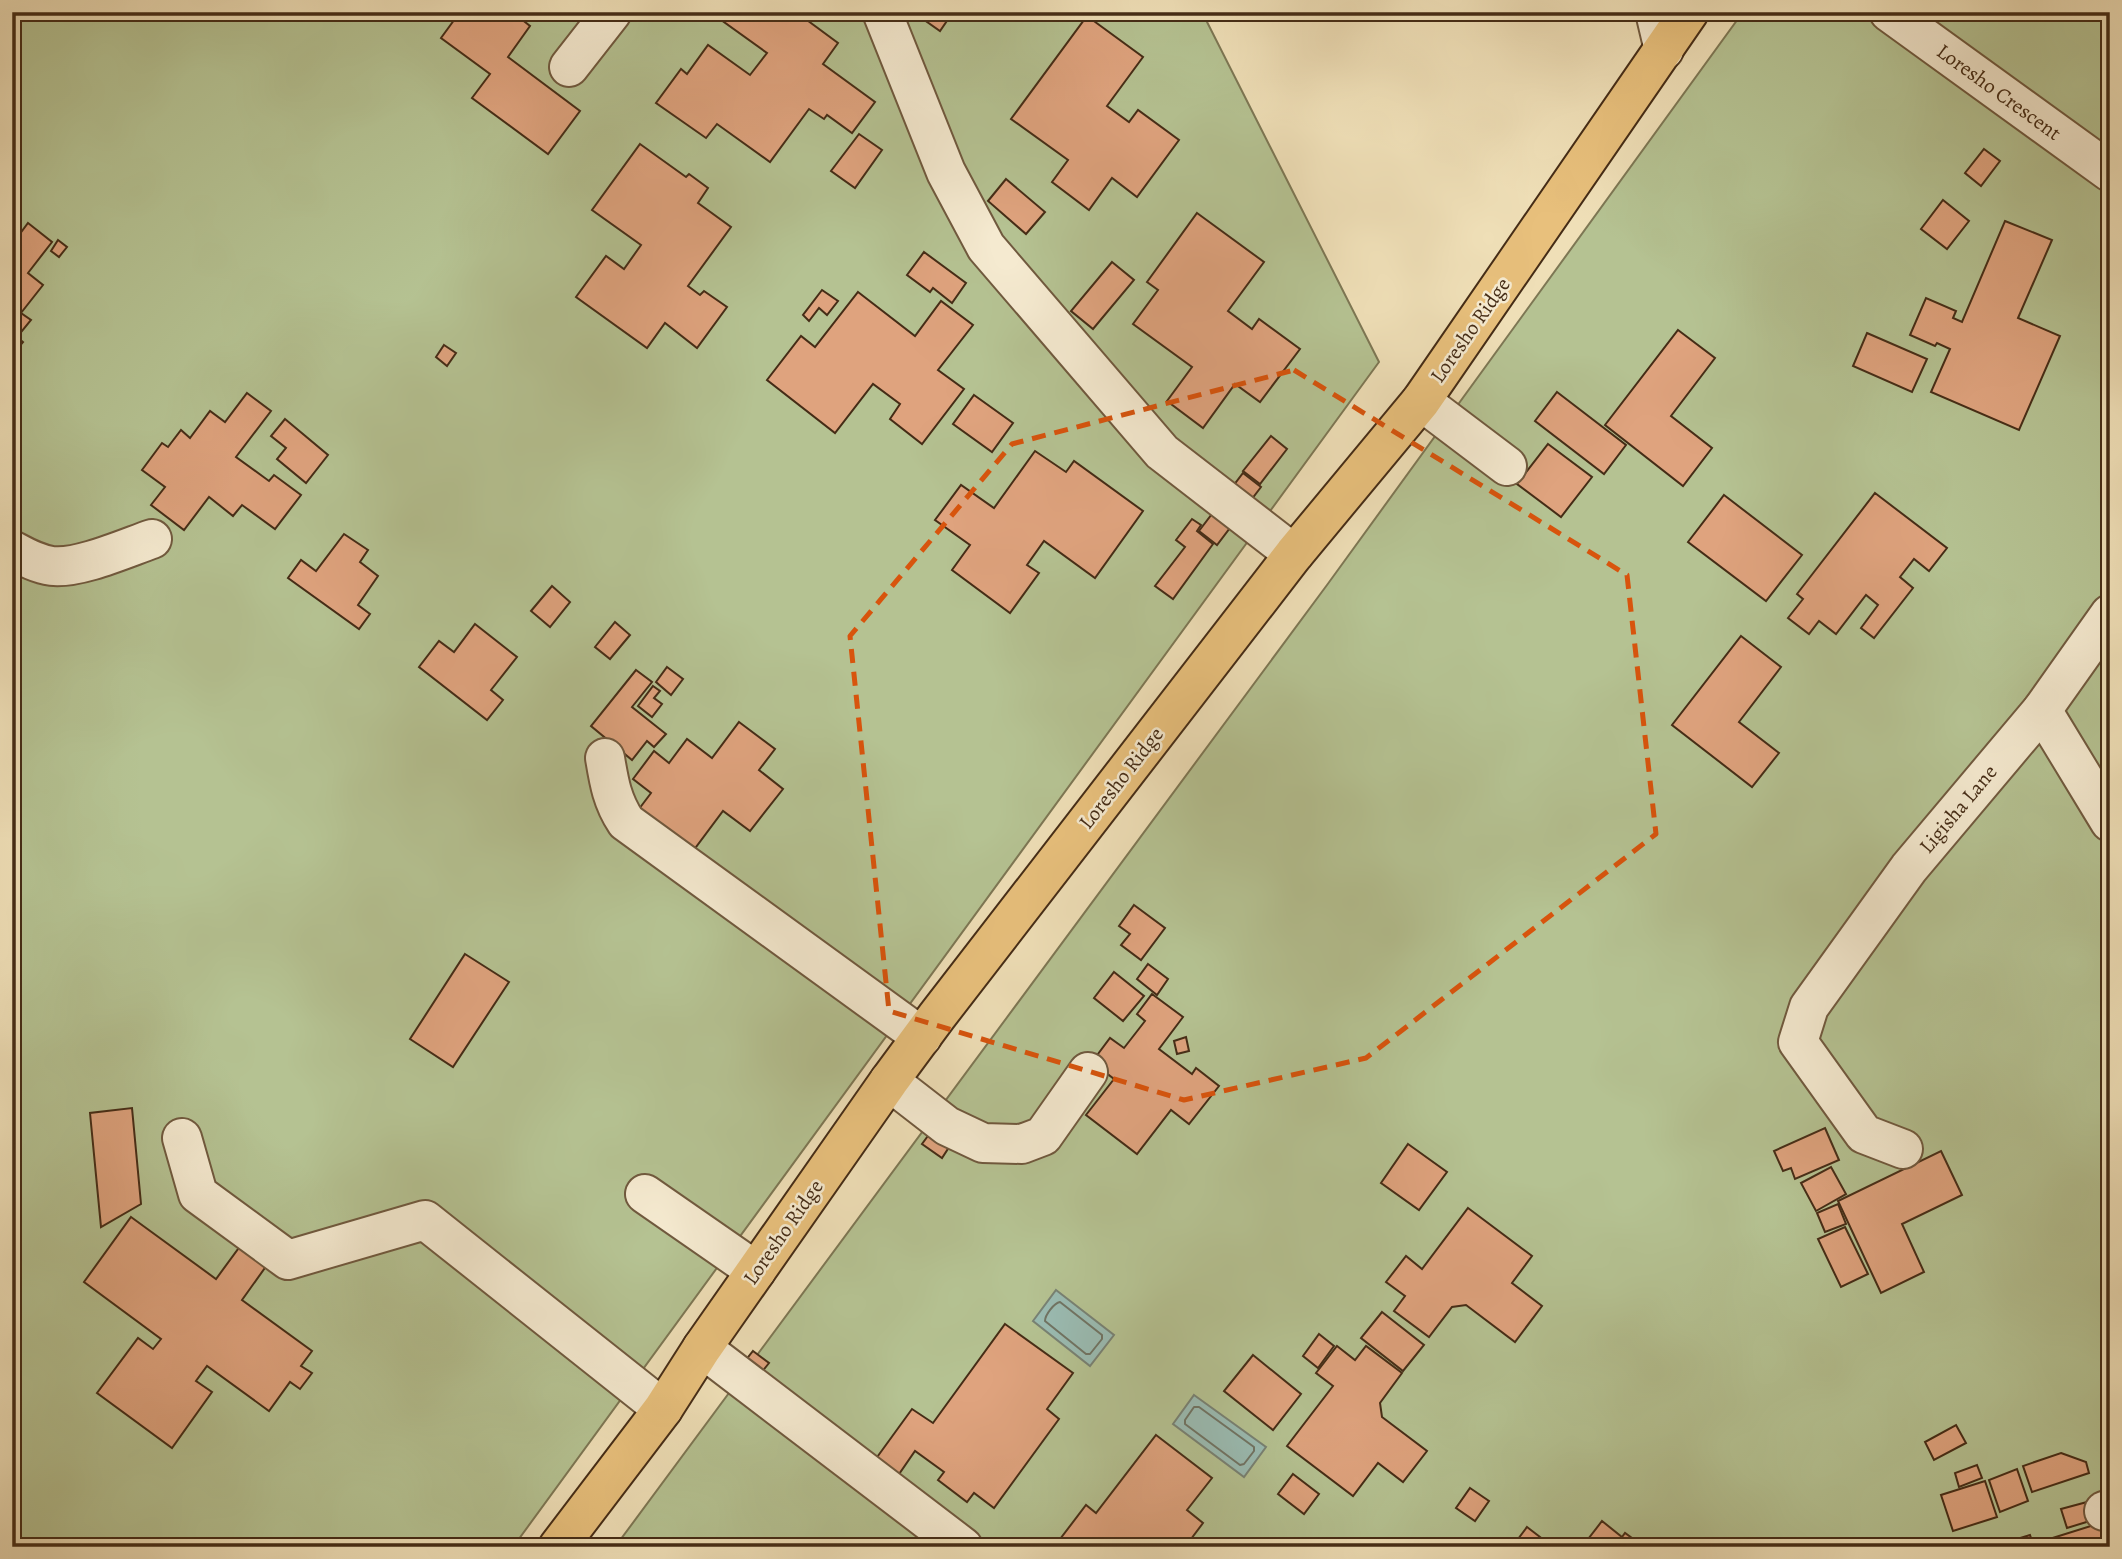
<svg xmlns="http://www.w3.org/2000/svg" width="2122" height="1559" font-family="Alegreya,serif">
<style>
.green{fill:#b5c292;stroke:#7d7754;stroke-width:2}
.water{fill:#9abcb3;stroke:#788274;stroke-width:2}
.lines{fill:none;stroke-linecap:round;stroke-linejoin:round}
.shore{stroke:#707464;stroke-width:2}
.building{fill:#dfa37e;stroke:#452c16;stroke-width:2}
.minor-casing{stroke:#70593e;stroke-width:42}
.major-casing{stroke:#452c16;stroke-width:42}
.minor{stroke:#f5ead0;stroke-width:38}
.major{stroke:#e8c07c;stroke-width:38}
.marked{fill:none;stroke:#d8540d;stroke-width:5;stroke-dasharray:14 9;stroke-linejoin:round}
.labels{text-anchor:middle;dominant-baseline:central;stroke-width:5;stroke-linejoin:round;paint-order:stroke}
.street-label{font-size:21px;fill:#452c16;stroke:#f5ead0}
</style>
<rect width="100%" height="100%" fill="#efdfb7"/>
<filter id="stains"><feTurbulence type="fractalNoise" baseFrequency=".00286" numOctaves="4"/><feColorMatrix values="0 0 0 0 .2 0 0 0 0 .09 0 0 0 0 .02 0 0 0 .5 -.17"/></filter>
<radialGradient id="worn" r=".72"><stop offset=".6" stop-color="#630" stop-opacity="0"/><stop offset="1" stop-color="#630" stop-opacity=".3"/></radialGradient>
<g class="green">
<polygon points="12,12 1202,12 1379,362 513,1547 12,1547"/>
<polygon points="1743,12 2110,12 2110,1547 615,1547 1327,585"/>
</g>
<g class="water">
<polygon points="1056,1290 1114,1335 1090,1366 1033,1321"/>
<polygon points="1194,1395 1266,1447 1244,1477 1173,1424"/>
</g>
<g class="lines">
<g class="shore">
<path d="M1060,1302L1102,1335V1339L1090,1354H1086L1045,1321C1045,1315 1054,1303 1060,1302Z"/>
<polygon points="1194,1407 1199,1407 1254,1447 1254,1451 1244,1464 1240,1465 1185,1424 1185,1420"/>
</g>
</g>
<g class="building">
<polygon points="460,12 524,12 520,18 530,26 508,57 580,111 548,154 472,98 490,74 441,38"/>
<polygon points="721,12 796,12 838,43 823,64 875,102 852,133 827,115 824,119 809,109 770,162 717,124 706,138 656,103 681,69 687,74 708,45 750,75 767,53 717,17"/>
<polygon points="913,12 953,12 940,31"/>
<polygon points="1087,16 1143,57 1107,106 1129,122 1138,110 1179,140 1137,197 1112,178 1089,210 1052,182 1068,160 1011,119"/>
<polygon points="859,134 882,150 855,188 831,171"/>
<polygon points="640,144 686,177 689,174 708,188 698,203 731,227 688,286 700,295 704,291 727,307 697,348 665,323 647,348 576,297 606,256 624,269 641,245 592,210"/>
<polygon points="1984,149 2000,161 1981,186 1965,173"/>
<polygon points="1006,179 1045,212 1026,234 988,201"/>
<polygon points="1943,200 1969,221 1947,249 1921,229"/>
<polygon points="1197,213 1264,262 1228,311 1252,329 1259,319 1300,349 1260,402 1235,384 1203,428 1167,401 1192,367 1133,324 1158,290 1147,282"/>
<polygon points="2005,221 2052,240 2018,318 2060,336 2019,430 1931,392 1950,349 1937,343 1935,346 1910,335 1926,298 1956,311 1953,318 1962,322"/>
<polygon points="28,223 52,242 28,273 43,285 21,313 31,320 17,337 23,342 12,355 12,232 13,230 19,235"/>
<polygon points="58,240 67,247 59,257 51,251"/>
<polygon points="924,252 966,283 952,303 933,288 930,292 907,275"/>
<polygon points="1112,262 1134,280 1093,329 1071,311"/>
<polygon points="822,290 838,301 827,315 819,308 809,321 803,315"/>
<polygon points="858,292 915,336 941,301 973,325 938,370 964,389 922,444 890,419 900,404 873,384 835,433 767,380 801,336 815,347"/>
<polygon points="1678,330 1715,358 1671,416 1712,448 1683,486 1605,425"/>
<polygon points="1867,333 1927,359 1912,392 1853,366"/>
<polygon points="444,345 456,353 447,366 436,357"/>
<polygon points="1557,392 1626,445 1604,474 1535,421"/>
<polygon points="247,393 271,411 236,457 269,481 274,475 301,495 275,529 242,505 233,516 209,497 184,530 151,505 165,487 142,470 162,443 168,447 181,430 190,438 210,411 225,422"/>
<polygon points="974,395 1013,423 992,452 953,424"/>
<polygon points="285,419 328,455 306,483 277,459 286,448 271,436"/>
<polygon points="1271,436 1287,449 1260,484 1243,471"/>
<polygon points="1548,444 1592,477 1561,517 1517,484"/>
<polygon points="1035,451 1066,472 1074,461 1143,511 1095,578 1044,541 1027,565 1039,573 1010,613 952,570 970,545 935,520 961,485 994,508"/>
<polygon points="1243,473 1261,487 1217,545 1199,531"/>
<polygon points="1875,493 1947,548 1929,571 1914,559 1900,577 1913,588 1874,638 1861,628 1878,605 1866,595 1836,634 1819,621 1809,634 1788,618 1803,599 1797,594"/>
<polygon points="1724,495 1802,555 1766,601 1688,542"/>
<polygon points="1192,519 1201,525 1197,531 1213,544 1173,599 1155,586 1185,547 1176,540"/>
<polygon points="344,534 368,550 360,562 378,576 358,605 370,614 359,629 288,578 301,560 316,571"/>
<polygon points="552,586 570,602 550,627 531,611"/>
<polygon points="615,622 630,635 610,659 595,647"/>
<polygon points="475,624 517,657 491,690 503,700 487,720 419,667 439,641 454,652"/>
<polygon points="1741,636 1781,667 1739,722 1779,753 1752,787 1672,725"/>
<polygon points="667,667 683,679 671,695 656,682"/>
<polygon points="636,670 652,682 632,707 666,734 654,747 647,741 632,760 591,726"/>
<polygon points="653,686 660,691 654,698 662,704 652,717 638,706"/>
<polygon points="739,722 775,749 759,770 783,789 750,831 723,811 693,851 639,809 651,793 633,779 654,751 669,763 687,739 712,758"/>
<polygon points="1134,905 1165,928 1141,960 1121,945 1130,934 1119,926"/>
<polygon points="465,954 509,982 453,1067 410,1039"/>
<polygon points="1148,964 1168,979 1157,995 1137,979"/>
<polygon points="1114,972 1144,996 1123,1021 1094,998"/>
<polygon points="1152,994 1183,1017 1159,1049 1192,1074 1196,1068 1219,1086 1189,1124 1171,1110 1137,1154 1086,1115 1114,1079 1092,1062 1110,1038 1124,1048 1145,1021 1137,1014"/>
<polygon points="1186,1037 1189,1051 1177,1054 1174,1041"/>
<polygon points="132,1108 141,1204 101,1227 90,1113"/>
<polygon points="1825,1128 1839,1160 1795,1179 1791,1168 1783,1171 1774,1151"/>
<polygon points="933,1129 953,1141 942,1158 922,1144"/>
<polygon points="1408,1144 1447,1172 1419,1210 1381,1183"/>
<polygon points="1941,1151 1962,1195 1902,1224 1924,1272 1881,1293 1838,1201"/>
<polygon points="1831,1167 1846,1194 1816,1211 1801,1183"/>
<polygon points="1838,1204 1846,1224 1825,1232 1817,1213"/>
<polygon points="1468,1208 1532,1256 1512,1283 1542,1306 1515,1342 1466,1305 1452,1307 1429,1337 1394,1311 1405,1296 1386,1282 1406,1256 1422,1269"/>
<polygon points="131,1217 216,1279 241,1245 267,1265 242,1300 312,1351 301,1366 312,1373 300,1389 290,1382 269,1411 207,1366 196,1381 212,1392 172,1448 97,1393 138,1338 153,1349 161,1339 84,1282"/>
<polygon points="1845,1227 1868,1274 1841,1287 1818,1239"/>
<polygon points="1382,1312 1424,1345 1403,1371 1361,1338"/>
<polygon points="1005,1324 1073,1373 1047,1409 1059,1419 994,1508 974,1493 967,1502 938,1480 944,1472 915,1451 897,1477 875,1460 912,1409 933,1423"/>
<polygon points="1319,1334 1334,1346 1318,1368 1303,1356"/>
<polygon points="1337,1346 1355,1360 1366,1346 1402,1373 1380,1403 1382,1417 1427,1451 1403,1482 1378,1463 1353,1496 1287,1446 1333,1386 1316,1373"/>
<polygon points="753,1351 769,1363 757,1378 741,1366"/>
<polygon points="1253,1355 1301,1394 1273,1430 1224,1391"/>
<polygon points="1956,1425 1966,1443 1934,1460 1925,1442"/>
<polygon points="1156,1435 1212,1478 1187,1510 1203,1523 1185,1547 1054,1547 1086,1505 1096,1513"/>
<polygon points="2061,1453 2086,1462 2089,1473 2032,1492 2023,1466"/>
<polygon points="1977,1465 1982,1478 1959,1487 1955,1473"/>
<polygon points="2017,1469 2028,1501 2000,1512 1989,1480"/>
<polygon points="1293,1474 1319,1494 1304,1514 1278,1494"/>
<polygon points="1985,1481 1997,1517 1953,1531 1941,1495"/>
<polygon points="1470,1488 1489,1501 1475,1521 1456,1508"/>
<polygon points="2087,1502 2093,1520 2067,1528 2061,1509"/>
<polygon points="2110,1520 2110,1547 2044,1547 2043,1541"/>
<polygon points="1602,1521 1622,1537 1625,1533 1643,1546 1582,1547"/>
<polygon points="1527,1527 1553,1547 1512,1547"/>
<polygon points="2030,1535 2034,1547 2005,1547 2004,1543"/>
</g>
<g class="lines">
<defs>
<g id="minor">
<polyline points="882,12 946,172 986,247 1162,452 1294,554"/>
<polyline points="1655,12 1664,50"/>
<polyline points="1889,12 2110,172"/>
<polyline points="569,67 612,12"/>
<polyline points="1421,401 1507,466"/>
<path d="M12,550C25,557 37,564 52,566C79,569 126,548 152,539"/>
<polyline points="2042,710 2110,822"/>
<path d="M605,758C609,782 612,801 626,822L922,1037"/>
<polyline points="889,1081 947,1126 983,1143 1022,1144 1043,1136 1088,1072"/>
<polyline points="182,1138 198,1194 288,1260 425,1220 663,1409"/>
<polyline points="1903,1149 1864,1134 1798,1042 1809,1007 1909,868 2042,710 2110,614"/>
<polyline points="645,1194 756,1271"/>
<polyline points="702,1348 963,1547"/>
<polyline points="2104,1511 2110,1509"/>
</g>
<polyline id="major" points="558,1547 663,1409 702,1348 889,1081 937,1016 1294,554 1421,401 1689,12"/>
</defs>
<use href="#minor" class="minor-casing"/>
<use href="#major" class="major-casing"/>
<use href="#minor" class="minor"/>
<use href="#major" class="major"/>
</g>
<path class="marked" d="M1294,370L1627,575L1656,834L1366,1058L1184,1100L889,1011L850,636L1012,444Z"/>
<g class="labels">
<g class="street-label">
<text transform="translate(1999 92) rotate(36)">Loresho Crescent</text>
<text transform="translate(1470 330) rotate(-55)">Loresho Ridge</text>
<text transform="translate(1121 778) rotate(-52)">Loresho Ridge</text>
<text transform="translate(1958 809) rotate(-50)">Ligisha Lane</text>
<text transform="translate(783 1232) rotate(-55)">Loresho Ridge</text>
</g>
</g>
<rect width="2122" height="1559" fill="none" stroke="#efdfb7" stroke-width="42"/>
<rect x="14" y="14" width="2094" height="1531" fill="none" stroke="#452c16" stroke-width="3.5"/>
<rect x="21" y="21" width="2080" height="1517" fill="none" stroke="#452c16" stroke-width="2"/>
<rect width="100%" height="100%" filter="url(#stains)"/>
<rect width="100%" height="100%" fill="url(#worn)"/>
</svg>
